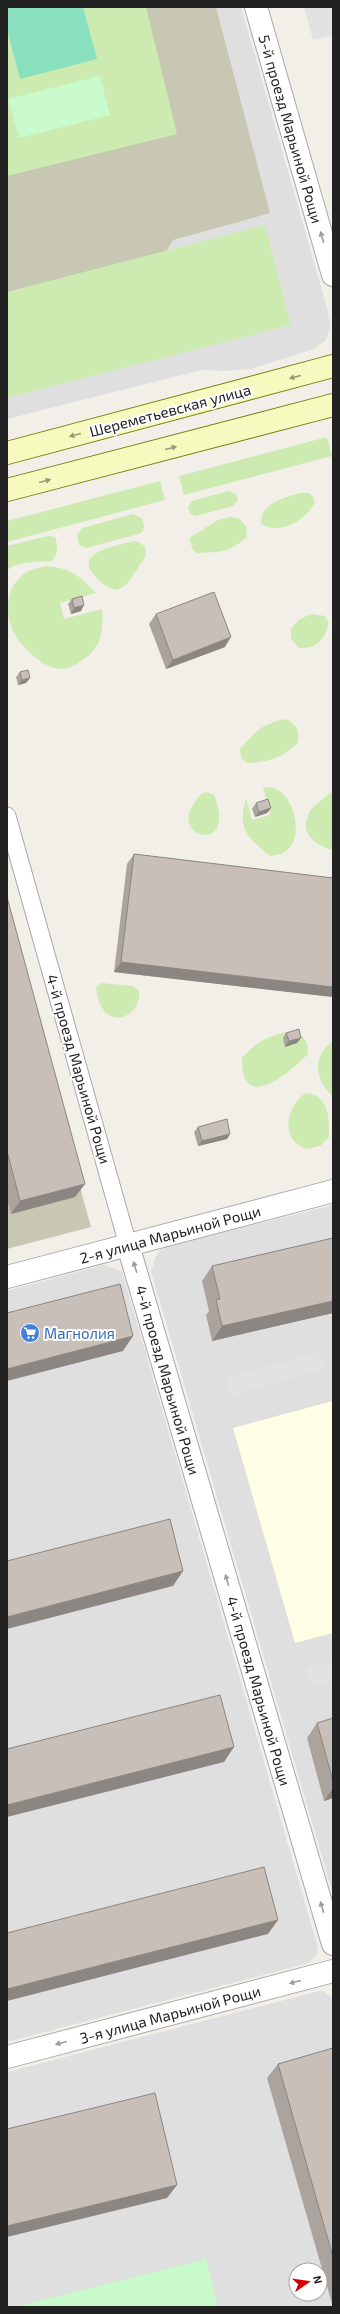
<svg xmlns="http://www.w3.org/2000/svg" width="340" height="2314" font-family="'Exo 2',sans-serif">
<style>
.residential{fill:#e0dfdf;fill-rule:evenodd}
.education{fill:#ffffe5}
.construction{fill:#c7c7b4}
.grass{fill:#cdebb0}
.park{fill:#c8facc}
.pitch{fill:#88e0be}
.parking{fill:#e2e2e2}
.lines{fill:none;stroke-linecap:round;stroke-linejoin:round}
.pedestrian-casing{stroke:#a9a9a9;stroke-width:19}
.minor-casing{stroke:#a9a9a9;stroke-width:24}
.tertiary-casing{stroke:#a9a9a9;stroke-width:24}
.secondary-casing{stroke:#707d05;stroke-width:24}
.pedestrian{stroke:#fff;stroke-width:17}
.minor{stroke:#fff;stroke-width:22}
.tertiary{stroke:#fff;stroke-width:22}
.secondary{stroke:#f7fabf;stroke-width:22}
.wall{fill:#aba49e}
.shaded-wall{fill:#8b8681}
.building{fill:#c7bfb8;stroke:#8b8681}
.oneway{fill:#9c9c9c}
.oneway2{fill:#979978}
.labels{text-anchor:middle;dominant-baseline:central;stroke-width:4;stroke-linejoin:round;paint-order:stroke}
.street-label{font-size:15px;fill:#222;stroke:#fff}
.shop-label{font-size:15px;fill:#366cbe;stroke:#fff;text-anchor:start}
</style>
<rect width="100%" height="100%" fill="#f2efe9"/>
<g class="residential">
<polygon points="7,7 241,7 328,311 330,327 326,340 314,349 251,369 226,371 201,370 7,419"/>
<polygon points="333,1205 333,1894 151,1271 156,1256 160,1250 168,1246"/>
<polygon points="103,1265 122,1271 318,1948 317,1955 309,1963 7,2042 7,1291"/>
<path d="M319,1991L325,1992L333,2000V2307H7V2072ZM296,2270H320V2294H296Z"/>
</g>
<polygon class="education" points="333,1401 333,1633 295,1643 233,1428"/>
<g class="construction">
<polygon points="96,7 216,7 270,213 173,240 164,255 7,359 7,151"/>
<polygon points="7,925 91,1227 7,1249"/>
</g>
<g class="grass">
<polygon points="7,7 146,7 177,134 7,176"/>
<polygon points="265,225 291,325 7,398 7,292"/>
<polygon points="327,437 332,456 184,495 179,476"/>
<polygon points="160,481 165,500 7,542 7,521"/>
<polygon points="229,491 236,494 238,500 233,506 195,516 190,514 188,507 192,501"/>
<path d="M300,493H309L313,497L315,502C306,521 280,535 261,524C259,504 285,497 300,493Z"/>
<path d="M133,514L142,518C144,525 146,530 139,534L86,548L79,545L77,535L82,528Z"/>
<path d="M230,517L239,518L246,526L247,537C229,553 220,552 197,553L193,550L189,538L218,520Z"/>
<path d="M48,536L55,537C58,547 59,553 52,561C36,563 21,560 7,570V546Z"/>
<path d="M136,541L145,546L146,556L127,584L117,590C105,587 102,584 94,575C73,551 122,544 136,541Z"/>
<path d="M46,566C71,568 79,575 96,593L60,603L64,619L102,609C104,629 102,647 84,659C78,663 69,669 62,669C49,669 38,660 30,653C11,635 2,613 12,588C15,582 22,574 29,571C34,569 41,567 46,566Z"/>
<path d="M311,614L325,616L329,623C323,641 318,648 299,648L291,639V628L300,619Z"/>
<path d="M286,719C297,726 300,730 298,743C281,758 270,762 247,763L241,758L240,749C255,732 263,723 286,719Z"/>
<path d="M263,787C266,787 272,787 275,788C295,797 305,839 285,852C281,855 274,855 270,856C247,838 237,828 246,798L252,820L270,815Z"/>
<path d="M206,792L214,795C238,855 171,838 193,805C197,799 199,794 206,792Z"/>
<path d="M331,792L333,796V850C315,846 299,833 309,813C312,806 325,798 331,792Z"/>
<path d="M101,983L133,986L139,991C143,1017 102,1036 96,988Z"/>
<path d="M292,1031C305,1036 308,1040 308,1054C289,1073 241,1115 242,1058C258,1040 268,1036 292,1031Z"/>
<path d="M333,1041V1097C315,1080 311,1056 333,1041Z"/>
<path d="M306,1093C330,1096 329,1118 329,1137L320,1146L306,1149C303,1147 298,1145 295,1142C281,1127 291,1102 306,1093Z"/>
</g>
<g class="park">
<polygon points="100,76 110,115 19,138 8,99"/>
<polygon points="206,2259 218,2307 19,2307 18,2306"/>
</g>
<polygon class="pitch" points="7,7 83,7 97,59 20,79 7,29"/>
<g class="parking">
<polygon points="304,7 333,7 333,35 313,40"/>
<polygon points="320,1352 325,1370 232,1395 227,1377"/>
<polygon points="333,1660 333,1680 311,1686 306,1668"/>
</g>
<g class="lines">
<defs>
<polyline id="pedestrian" points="7,816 128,1245"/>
<polyline id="minor" points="7,2057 333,1971"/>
<g id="tertiary">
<polyline points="256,7 333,275"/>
<polyline points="128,1245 333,1944"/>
<polyline points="7,1277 333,1191"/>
</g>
<g id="secondary">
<polyline points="7,453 333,366"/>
<polyline points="7,490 333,405"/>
</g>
</defs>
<use href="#pedestrian" class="pedestrian-casing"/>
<use href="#minor" class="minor-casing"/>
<use href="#tertiary" class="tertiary-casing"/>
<use href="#secondary" class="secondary-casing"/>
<use href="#pedestrian" class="pedestrian"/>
<use href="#minor" class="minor"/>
<use href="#tertiary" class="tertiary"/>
<use href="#secondary" class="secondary"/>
</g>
<g class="wall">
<polygon points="72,599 81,611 71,614 68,604"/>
<polygon points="156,614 225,647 166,669 149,624"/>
<polygon points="20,672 30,678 26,683 18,685 16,677"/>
<polygon points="256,803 271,808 267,813 255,817 252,809"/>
<polygon points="134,854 333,878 333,997 114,972 127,864"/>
<polygon points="7,897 75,1197 11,1214 7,1199"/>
<polygon points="286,1033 297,1043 285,1047 283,1038"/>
<polygon points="198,1127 230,1134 227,1139 198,1146 194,1132"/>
<polygon points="333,1238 333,1313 212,1341 206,1315 209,1311 202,1281 212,1266"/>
<polygon points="333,1718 333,1798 324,1801 307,1738 317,1723"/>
<polygon points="333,2048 333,2307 267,2078 278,2064"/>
</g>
<g class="shaded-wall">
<polygon points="84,605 81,611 71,614 74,608"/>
<polygon points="231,637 225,647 166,669 173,660"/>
<polygon points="30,678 26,683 18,685 22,680"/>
<polygon points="271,808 267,813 255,817 259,812"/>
<polygon points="121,962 333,987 333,997 114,972"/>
<polygon points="301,1038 297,1043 285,1047 289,1041"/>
<polygon points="230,1134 227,1139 198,1146 202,1141"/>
<polygon points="85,1184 75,1197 11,1214 20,1201"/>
<polygon points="333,1301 333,1313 212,1341 222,1326"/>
<polygon points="133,1336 123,1351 7,1381 7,1369"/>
<polygon points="183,1571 173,1586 7,1629 7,1617"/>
<polygon points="234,1747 224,1762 7,1817 7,1805"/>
<polygon points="333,1788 333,1798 324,1801"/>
<polygon points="278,1920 268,1934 7,2001 7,1989"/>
<polygon points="177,2185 167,2198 7,2237 7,2226"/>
</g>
<g class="building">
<polygon points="214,592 231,637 173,660 156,614"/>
<polygon points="82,596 84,605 74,608 72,599"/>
<polygon points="28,670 30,678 22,680 20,672"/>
<polygon points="268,799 271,808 259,812 256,803"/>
<polygon points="134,854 333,878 333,987 121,962"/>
<polygon points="7,897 85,1184 20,1201 7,1151"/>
<polygon points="299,1029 301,1038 289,1041 286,1033"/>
<polygon points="227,1119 230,1134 202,1141 198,1127"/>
<polygon points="333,1238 333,1301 222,1326 216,1300 220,1299 212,1266"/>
<polygon points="120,1284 133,1336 7,1369 7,1313"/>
<polygon points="170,1519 183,1571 7,1617 7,1561"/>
<polygon points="220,1695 234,1747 7,1805 7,1749"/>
<polygon points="333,1718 333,1781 317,1723"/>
<polygon points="264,1867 278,1920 7,1989 7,1933"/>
<polygon points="333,2048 333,2257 278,2064"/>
<polygon points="155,2093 177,2185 7,2226 7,2129"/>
</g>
<defs><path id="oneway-solid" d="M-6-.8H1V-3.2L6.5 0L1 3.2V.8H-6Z"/></defs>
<g class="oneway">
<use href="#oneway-solid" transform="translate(322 237) rotate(-106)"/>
<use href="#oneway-solid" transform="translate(135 1267) rotate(-107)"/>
<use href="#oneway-solid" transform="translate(227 1580) rotate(-106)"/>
<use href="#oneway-solid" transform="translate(322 1907) rotate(-106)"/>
<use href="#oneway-solid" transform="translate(295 1982) rotate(165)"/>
<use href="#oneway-solid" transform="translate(61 2043) rotate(165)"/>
</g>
<g class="oneway2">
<use href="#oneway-solid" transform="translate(295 377) rotate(165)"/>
<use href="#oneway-solid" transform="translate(75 435) rotate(165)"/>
<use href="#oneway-solid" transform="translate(171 448) rotate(-15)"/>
<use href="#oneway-solid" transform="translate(45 481) rotate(-15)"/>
</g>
<defs>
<symbol id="supermarket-disc" viewBox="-11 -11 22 22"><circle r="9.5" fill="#3f7fe0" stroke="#fff"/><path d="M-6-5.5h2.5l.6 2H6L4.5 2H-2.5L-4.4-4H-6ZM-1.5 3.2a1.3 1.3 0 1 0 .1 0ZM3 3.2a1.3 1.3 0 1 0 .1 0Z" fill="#fff"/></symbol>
</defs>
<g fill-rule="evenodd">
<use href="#supermarket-disc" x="19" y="1322" width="22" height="22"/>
</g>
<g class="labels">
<g class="street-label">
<text transform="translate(291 129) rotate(74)">5-й проезд Марьиной Рощи</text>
<text transform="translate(170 410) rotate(-15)">Шереметьевская улица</text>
<text transform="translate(79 1069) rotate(74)">4-й проезд Марьиной Рощи</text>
<text transform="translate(170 1234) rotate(-15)">2-я улица Марьиной Рощи</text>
<text transform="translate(168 1380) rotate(74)">4-й проезд Марьиной Рощи</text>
<text transform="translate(259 1691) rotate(74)">4-й проезд Марьиной Рощи</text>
<text transform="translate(170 2014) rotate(-15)">3-я улица Марьиной Рощи</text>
</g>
<g class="shop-label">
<text x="44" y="1333">Магнолия</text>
</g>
</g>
<rect width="340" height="2314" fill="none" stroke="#222222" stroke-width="16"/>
<g transform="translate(308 2282) rotate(77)"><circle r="19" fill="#ffffff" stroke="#a7a7a7"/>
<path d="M0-3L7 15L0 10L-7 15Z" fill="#d40000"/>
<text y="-6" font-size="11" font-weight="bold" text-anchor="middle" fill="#222222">N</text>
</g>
</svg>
